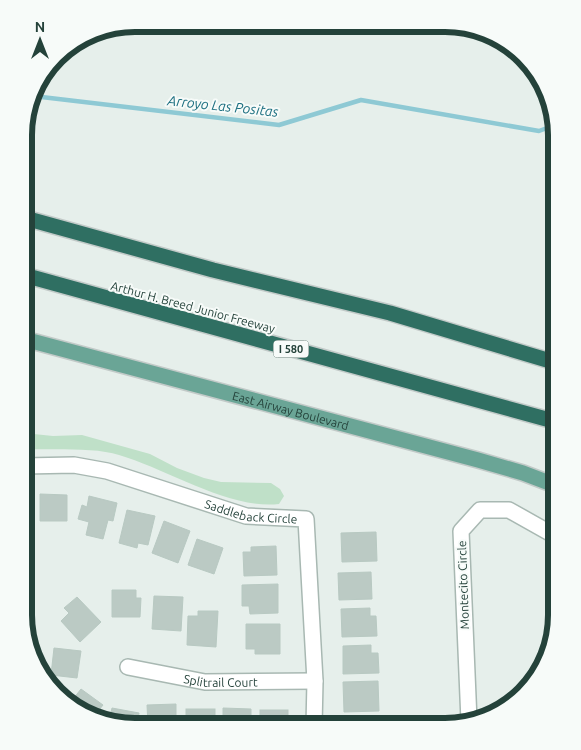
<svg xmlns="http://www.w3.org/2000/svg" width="581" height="750" font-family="Ubuntu,sans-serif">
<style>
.green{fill:#bfe0c8}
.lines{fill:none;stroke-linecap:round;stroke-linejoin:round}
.stream{stroke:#8ec9d4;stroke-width:4.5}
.building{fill:#bbcac4;stroke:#b8c9c2}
.minor-casing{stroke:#a8b8b2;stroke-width:18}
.major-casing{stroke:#c2cac8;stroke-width:18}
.highway-casing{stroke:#c2cac8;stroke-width:18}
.minor{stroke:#fff;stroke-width:15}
.major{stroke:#6aa596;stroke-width:15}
.highway{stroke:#2f6f62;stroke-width:15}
.labels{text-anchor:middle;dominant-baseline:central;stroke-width:4;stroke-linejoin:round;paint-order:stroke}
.shield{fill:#f7fbf9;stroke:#637a73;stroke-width:1}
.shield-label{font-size:11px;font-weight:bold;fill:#24423a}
.street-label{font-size:12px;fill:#24423a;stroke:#f7fbf9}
.water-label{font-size:14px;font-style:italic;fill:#1c6f80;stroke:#f7fbf9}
.rim{fill:none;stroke:#24423a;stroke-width:6}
</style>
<rect width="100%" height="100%" fill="#e6efeb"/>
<path class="green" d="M24,433L53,436L82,435L150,454L177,468L204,478L221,482L271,483L280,489L284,496L279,504C230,510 167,469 119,455C95,447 51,450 24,449Z"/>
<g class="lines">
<polyline class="stream" points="33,96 279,125 361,100 539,131 555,125"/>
</g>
<g class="building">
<polygon points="24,494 28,494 29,529 24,529"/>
<polygon points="40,494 67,495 67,521 40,521"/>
<polygon points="89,496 117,503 113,521 108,520 103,539 86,535 89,522 78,519 82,505 87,507"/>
<polygon points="127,510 155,516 148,545 138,543 137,548 119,543"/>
<polygon points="164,521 190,531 178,563 152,553"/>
<polygon points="376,532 377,561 342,562 341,533"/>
<polygon points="197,539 223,548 214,574 188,565"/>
<polygon points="276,546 277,575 244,576 243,552 251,552 251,547"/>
<polygon points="371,572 372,599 339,600 338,573"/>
<polygon points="278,584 278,613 250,614 249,606 242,606 242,585"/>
<polygon points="112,590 136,590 136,598 141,598 140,617 112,617"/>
<polygon points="154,596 183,597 181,631 152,629"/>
<polygon points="77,597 101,622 80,642 61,621 69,613 64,608"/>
<polygon points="370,608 370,616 376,616 377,636 342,637 341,609"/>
<polygon points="198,611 218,611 216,647 187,645 188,616 198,616"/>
<polygon points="246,624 280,624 280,654 255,654 255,649 246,649"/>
<polygon points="371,645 371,653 378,653 379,673 343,674 343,646"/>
<polygon points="54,648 81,651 77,678 51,675"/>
<polygon points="378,681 379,711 344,712 343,682"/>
<polygon points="81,689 103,705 95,715 73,707 70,703"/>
<polygon points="176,704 176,725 148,725 147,705"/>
<polygon points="112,708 139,713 137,725 121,725 109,721"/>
<polygon points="223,708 251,709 251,726 223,726"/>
<rect x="186" y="709" width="29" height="17"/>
<rect x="260" y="710" width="28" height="16"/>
<polygon points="377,722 377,726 344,726 344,723"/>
</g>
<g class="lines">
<defs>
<g id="minor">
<path id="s1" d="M24,466L74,465L107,471L246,516L306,519L315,681L314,726"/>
<path id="s2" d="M128,667L205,682L315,681"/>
<polyline points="469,721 461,531 480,510 509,510 557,537"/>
</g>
<g id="major">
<path id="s3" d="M24,339L478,460L523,473L557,486"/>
</g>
<g id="highway">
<polyline points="25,218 213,270 390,313 557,363"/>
<polyline points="24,275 557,422"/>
</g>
</defs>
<use href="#minor" class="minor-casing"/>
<use href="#major" class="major-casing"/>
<use href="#highway" class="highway-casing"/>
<use href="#minor" class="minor"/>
<use href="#major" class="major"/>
<use href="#highway" class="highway"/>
</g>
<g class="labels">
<rect class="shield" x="273.5" y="340.5" width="35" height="17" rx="4"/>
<g class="shield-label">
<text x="291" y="349">I 580</text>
</g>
<g class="street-label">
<text transform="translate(193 307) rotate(15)">Arthur H. Breed Junior Freeway</text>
<text stroke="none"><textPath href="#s3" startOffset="276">East Airway Boulevard</textPath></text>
<text stroke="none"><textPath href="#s1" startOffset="234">Saddleback Circle</textPath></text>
<text transform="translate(463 585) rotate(-92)">Montecito Circle</text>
<text stroke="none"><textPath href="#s2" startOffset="94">Splitrail Court</textPath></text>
</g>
<g class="water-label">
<text transform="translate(223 106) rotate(6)">Arroyo Las Positas</text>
</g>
</g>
<path d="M0 0H581V750H0ZM135 32H445A103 103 0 0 1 548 135V615A103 103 0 0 1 445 718H135A103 103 0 0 1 32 615V135A103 103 0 0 1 135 32Z" fill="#f7fbf9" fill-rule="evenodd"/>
<path class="rim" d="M135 32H445A103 103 0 0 1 548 135V615A103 103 0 0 1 445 718H135A103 103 0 0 1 32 615V135A103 103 0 0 1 135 32Z"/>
<g transform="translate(40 40)" stroke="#f7fbf9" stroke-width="4" paint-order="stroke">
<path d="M0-4L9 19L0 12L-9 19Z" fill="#24423a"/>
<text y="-8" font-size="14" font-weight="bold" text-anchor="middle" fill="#24423a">N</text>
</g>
</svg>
